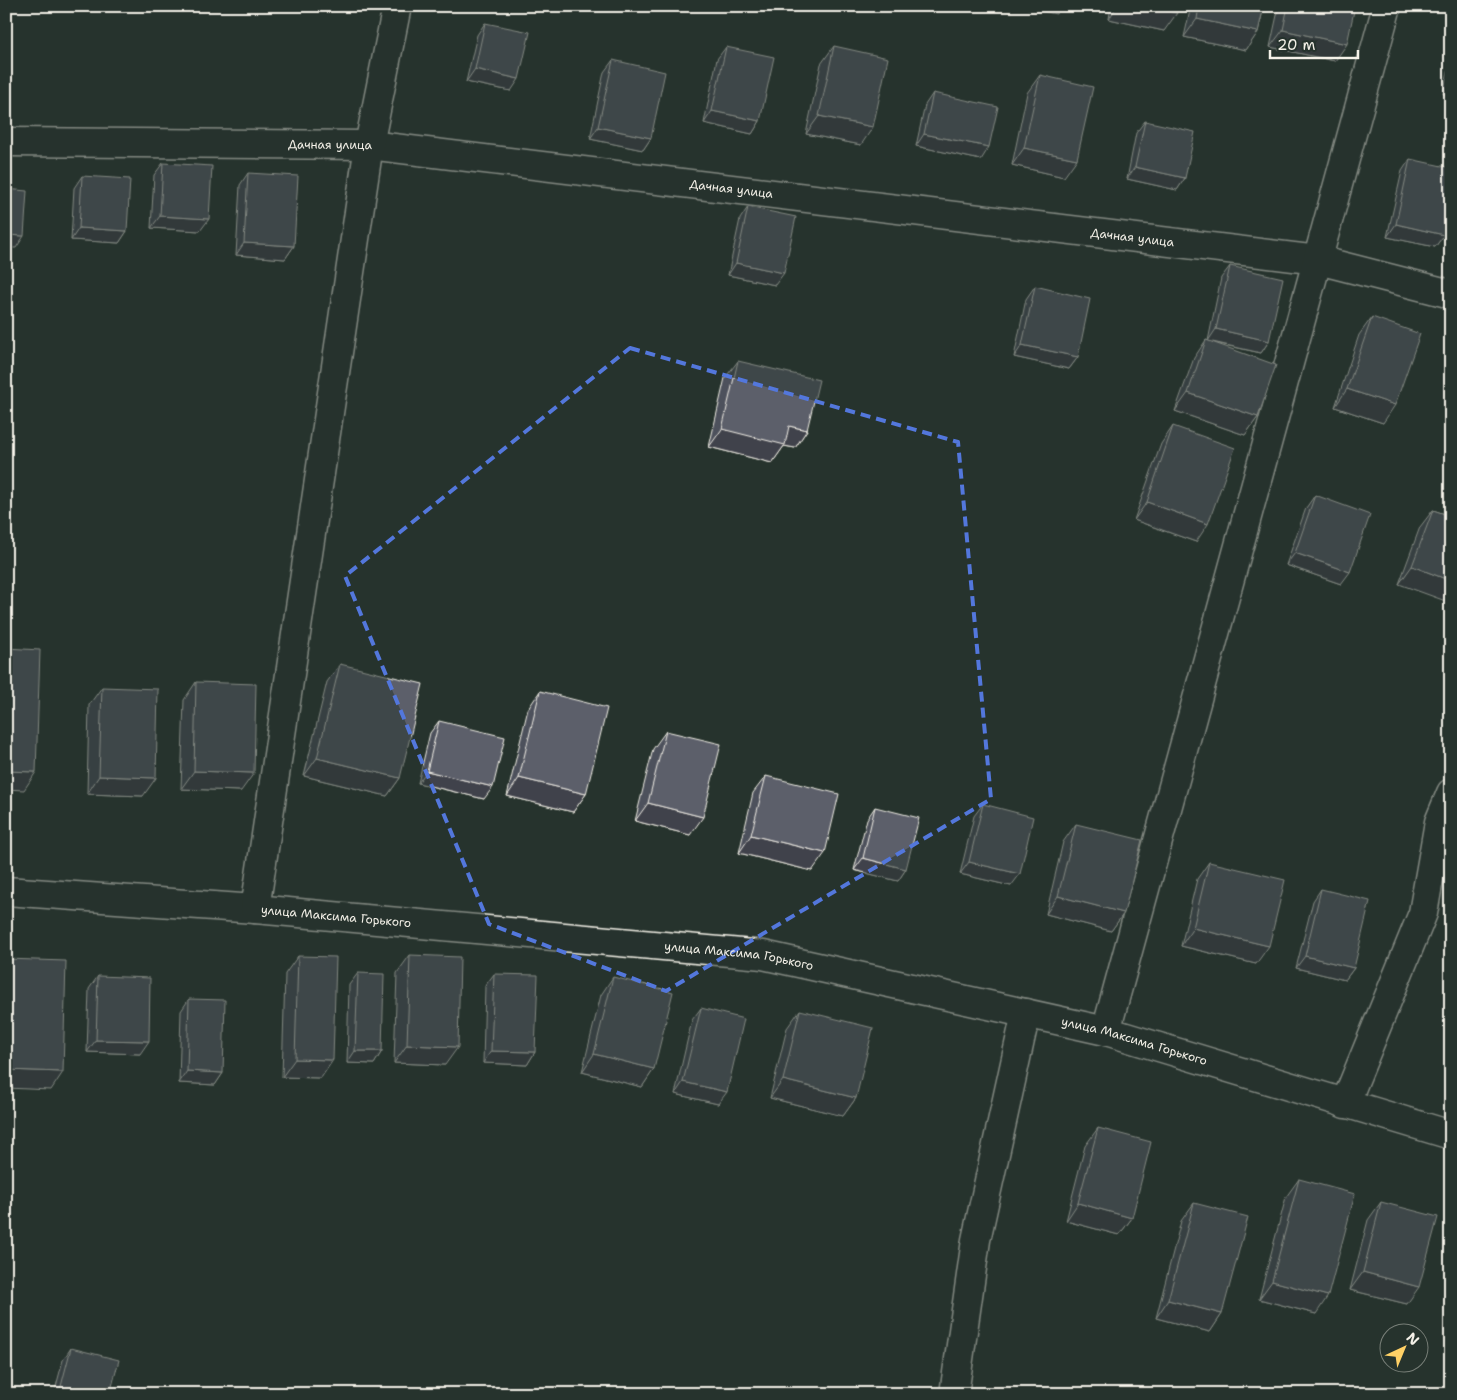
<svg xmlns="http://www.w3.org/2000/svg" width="1457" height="1400" font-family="'Shantell Sans',sans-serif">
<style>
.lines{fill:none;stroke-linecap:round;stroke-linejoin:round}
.minor-casing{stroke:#f4f1e8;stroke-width:31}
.minor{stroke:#26332d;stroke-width:28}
.wall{fill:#4e515c;stroke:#f4f1e8}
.shaded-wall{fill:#40424b;stroke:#f4f1e8}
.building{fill:#5b5e6b;stroke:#f4f1e8}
.marked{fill:none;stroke:#5377dc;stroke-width:4;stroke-dasharray:10 6;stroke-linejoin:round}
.labels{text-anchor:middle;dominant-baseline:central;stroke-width:4;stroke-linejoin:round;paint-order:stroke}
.street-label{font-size:12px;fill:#f4f1e8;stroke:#26332d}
</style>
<rect width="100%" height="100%" fill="#26332d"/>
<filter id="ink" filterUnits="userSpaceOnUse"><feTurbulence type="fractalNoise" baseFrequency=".02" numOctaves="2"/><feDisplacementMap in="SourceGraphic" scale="10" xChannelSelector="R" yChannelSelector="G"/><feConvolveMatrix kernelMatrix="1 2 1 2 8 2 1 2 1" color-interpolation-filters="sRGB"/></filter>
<g filter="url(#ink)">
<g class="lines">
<defs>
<g id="minor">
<path id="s1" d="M6,142L369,145L1318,260L1451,294"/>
<path id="s2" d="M6,891L255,909L763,955L1106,1031L1451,1135"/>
<polyline points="255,909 369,145 397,6"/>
<polyline points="1106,1031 1387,6"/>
<polyline points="1345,1104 1423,913 1439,822 1451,793"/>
<polyline points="954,1394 976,1240 1026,1013"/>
</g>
</defs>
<use href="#minor" class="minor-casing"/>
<use href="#minor" class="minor"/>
</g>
<g class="wall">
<polygon points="1111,6 1178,6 1164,31 1109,19"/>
<polygon points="1191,6 1264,6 1258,32 1246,50 1184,37"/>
<polygon points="1279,6 1355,6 1335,61 1270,47"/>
<polygon points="485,23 511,91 466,82 477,35"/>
<polygon points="834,46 861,145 806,134 821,64"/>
<polygon points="726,47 760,121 752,134 704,123 717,59"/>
<polygon points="1451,58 1451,95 1443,94"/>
<polygon points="613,60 651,138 643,150 590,139 604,72"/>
<polygon points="1040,75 1064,177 1012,165 1027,93"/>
<polygon points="933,93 981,160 916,146 925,105"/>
<polygon points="1145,121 1185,178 1177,190 1127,179 1136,133"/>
<polygon points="1410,159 1444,235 1435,247 1387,237 1402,171"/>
<polygon points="163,163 200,231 151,228 154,175"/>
<polygon points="248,173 294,246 285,259 236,255 240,185"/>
<polygon points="82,176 127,231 119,243 71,240 74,188"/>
<polygon points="748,207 775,285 728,275 740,219"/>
<polygon points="1230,266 1269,341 1261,353 1210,342 1258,417 1245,435 1175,411 1194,358 1206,340 1208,341 1221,278"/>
<polygon points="1035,286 1078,357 1069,369 1014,357 1026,299"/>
<polygon points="1372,317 1383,423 1335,407 1359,335"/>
<polygon points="738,361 807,430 795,448 784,446 772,463 709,447 725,378"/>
<polygon points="1173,426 1196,542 1134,520 1161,444"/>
<polygon points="1315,495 1341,584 1286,565 1306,508"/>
<polygon points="1433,510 1451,516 1399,584 1420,527"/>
<polygon points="340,664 400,778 387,796 304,776 327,682"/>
<polygon points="196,682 241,791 181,789 184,700"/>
<polygon points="102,687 143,796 87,794 89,705"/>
<polygon points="540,691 586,794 573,812 507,796 528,709"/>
<polygon points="439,721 484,799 418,783 430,733"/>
<polygon points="666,731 690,835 635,821 653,749"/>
<polygon points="766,776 812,871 739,853 753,793"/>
<polygon points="983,804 1011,886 960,874 974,816"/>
<polygon points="875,807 906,869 898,881 854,870 867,819"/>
<polygon points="1076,824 1124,913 1111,931 1046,914 1063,842"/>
<polygon points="1209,862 1256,964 1181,946 1197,879"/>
<polygon points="1321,889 1354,968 1345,980 1296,968 1313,901"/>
<polygon points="410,955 445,1065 394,1063 397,973"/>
<polygon points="298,956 321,1078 282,1077 285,974"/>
<polygon points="358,973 382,1051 374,1064 347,1063 349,985"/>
<polygon points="494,974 535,1052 527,1065 483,1063 485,986"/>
<polygon points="98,976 140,1054 87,1052 89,989"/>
<polygon points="613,977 654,1069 642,1087 582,1072 601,995"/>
<polygon points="189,999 223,1073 215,1085 179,1083 181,1011"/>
<polygon points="701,1008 718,1104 675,1094 692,1020"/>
<polygon points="800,1010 856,1098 843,1116 770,1098 787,1028"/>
<polygon points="1098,1128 1132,1218 1119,1235 1066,1221 1085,1146"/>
<polygon points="1299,1179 1316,1314 1259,1299 1286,1197"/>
<polygon points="1381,1202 1407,1304 1350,1290 1368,1220"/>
<polygon points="1194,1203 1222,1314 1210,1332 1156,1318 1181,1221"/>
<polygon points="71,1348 110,1394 54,1394 63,1360"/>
</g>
<g class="shaded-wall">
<polygon points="1019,6 1061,6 1056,14"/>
<polygon points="1117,6 1146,6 1177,13 1164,31 1109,19"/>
<polygon points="1197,19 1258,32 1246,50 1184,37"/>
<polygon points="1283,30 1347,44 1335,61 1270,47"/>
<polygon points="475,69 519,79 511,91 466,82"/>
<polygon points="1451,83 1451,95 1443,94"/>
<polygon points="712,111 760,121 752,134 704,123"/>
<polygon points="819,116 873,127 861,145 806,134"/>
<polygon points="598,127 651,138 643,150 590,139"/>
<polygon points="924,134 989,147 981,160 916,146"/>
<polygon points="1024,148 1077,159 1064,177 1012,165"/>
<polygon points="1135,167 1185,178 1177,190 1127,179"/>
<polygon points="160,216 209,219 200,231 151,228"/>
<polygon points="1396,224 1444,235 1435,247 1387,237"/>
<polygon points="79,228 127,231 119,243 71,240"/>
<polygon points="6,235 24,236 16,248 6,248"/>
<polygon points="244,243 294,246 285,259 236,255"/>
<polygon points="736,263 784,273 775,285 728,275"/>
<polygon points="1216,329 1269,341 1261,353 1208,341"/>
<polygon points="1022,345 1078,357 1069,369 1014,357"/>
<polygon points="1347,389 1395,405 1383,423 1335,407"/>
<polygon points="1188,393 1258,417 1245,435 1175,411"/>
<polygon points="789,426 807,430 795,448 784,446 772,463 709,447 722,429"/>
<polygon points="1147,502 1208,524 1196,542 1134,520"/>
<polygon points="1295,553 1350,572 1341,584 1286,565"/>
<polygon points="1412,566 1451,581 1451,603 1399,584"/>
<polygon points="317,758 400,778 387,796 304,776"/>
<polygon points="6,771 36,772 24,790 6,789"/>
<polygon points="194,771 254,773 241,791 181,789"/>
<polygon points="427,771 493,787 484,799 418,783"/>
<polygon points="99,776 156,778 143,796 87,794"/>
<polygon points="519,778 586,794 573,812 507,796"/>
<polygon points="648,803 703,817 690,835 635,821"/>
<polygon points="751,835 825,853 812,871 739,853"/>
<polygon points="863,858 906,869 898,881 854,870"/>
<polygon points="969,862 1020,874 1011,886 960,874"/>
<polygon points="1058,896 1124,913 1111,931 1046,914"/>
<polygon points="1193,928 1269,946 1256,964 1181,946"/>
<polygon points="1305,956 1354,968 1345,980 1296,968"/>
<polygon points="96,1040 149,1041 140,1054 87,1052"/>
<polygon points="407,1045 458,1047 445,1065 394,1063"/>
<polygon points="355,1051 382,1051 374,1064 347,1063"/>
<polygon points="491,1051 535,1052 527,1065 483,1063"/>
<polygon points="594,1054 654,1069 642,1087 582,1072"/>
<polygon points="295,1059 333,1060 321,1078 282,1077"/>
<polygon points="6,1070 63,1072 51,1090 6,1088"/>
<polygon points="187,1071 223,1073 215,1085 179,1083"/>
<polygon points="783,1080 856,1098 843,1116 770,1098"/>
<polygon points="683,1082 727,1092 718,1104 675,1094"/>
<polygon points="1078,1203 1132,1218 1119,1235 1066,1221"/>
<polygon points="1363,1272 1419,1287 1407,1304 1350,1290"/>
<polygon points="1272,1281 1328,1296 1316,1314 1259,1299"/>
<polygon points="1168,1300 1222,1314 1210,1332 1156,1318"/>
</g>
<g class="building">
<polygon points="1146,6 1178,6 1177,13"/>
<polygon points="1199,6 1264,6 1258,32 1197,19"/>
<polygon points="1288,6 1355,6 1347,44 1283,30"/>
<polygon points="485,23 530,32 519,79 475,69"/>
<polygon points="834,46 888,58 873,127 819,116"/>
<polygon points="726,47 774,57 760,121 712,111"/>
<polygon points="613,60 665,72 651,138 598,127"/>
<polygon points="1040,75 1093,87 1077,159 1024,148"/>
<polygon points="933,93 998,107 989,147 924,134"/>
<polygon points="1145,121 1195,132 1185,178 1135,167"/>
<polygon points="1410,159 1451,168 1451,202 1444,235 1396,224"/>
<polygon points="163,163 212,166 209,219 160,216"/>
<polygon points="248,173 298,176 294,246 244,243"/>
<polygon points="82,176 130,179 127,231 79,228"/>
<polygon points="6,189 27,191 24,236 6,235"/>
<polygon points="748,207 796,217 784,273 736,263"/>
<polygon points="1230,266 1283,278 1269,341 1216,329"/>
<polygon points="1035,286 1090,299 1078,357 1022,345"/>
<polygon points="1372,317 1420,334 1395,405 1347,389"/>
<polygon points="1206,340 1276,365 1258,417 1188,393"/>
<polygon points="738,361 819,380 807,430 789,426 785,445 722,429"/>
<polygon points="1173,426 1235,448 1208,524 1147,502"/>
<polygon points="1315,495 1370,515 1350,572 1295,553"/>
<polygon points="1433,510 1451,516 1451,581 1412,566"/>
<polygon points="6,648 40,650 36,772 6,771"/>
<polygon points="340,664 423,684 400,778 317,758"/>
<polygon points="196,682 256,684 254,773 194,771"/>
<polygon points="102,687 158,689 156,778 99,776"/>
<polygon points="540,691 607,708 586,794 519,778"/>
<polygon points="439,721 505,737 493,787 427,771"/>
<polygon points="666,731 721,744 703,817 648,803"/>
<polygon points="766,776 839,794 825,853 751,835"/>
<polygon points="983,804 1033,817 1020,874 969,862"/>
<polygon points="875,807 919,818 906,869 863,858"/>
<polygon points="1076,824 1142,840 1124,913 1058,896"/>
<polygon points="1209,862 1285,880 1269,946 1193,928"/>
<polygon points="1321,889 1370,901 1354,968 1305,956"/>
<polygon points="410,955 460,957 458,1047 407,1045"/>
<polygon points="298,956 336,957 333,1060 295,1059"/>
<polygon points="6,959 66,961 63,1072 6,1070"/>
<polygon points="358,973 384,974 382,1051 355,1051"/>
<polygon points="494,974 538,975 535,1052 491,1051"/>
<polygon points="98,976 150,978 149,1041 96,1040"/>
<polygon points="613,977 673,992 654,1069 594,1054"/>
<polygon points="189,999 225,1000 223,1073 187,1071"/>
<polygon points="701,1008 744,1019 727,1092 683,1082"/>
<polygon points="800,1010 873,1028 856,1098 783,1080"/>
<polygon points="1098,1128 1151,1142 1132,1218 1078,1203"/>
<polygon points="1299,1179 1355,1194 1328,1296 1272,1281"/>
<polygon points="1381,1202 1438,1217 1419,1287 1363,1272"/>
<polygon points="1194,1203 1248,1217 1222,1314 1168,1300"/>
<polygon points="71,1348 119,1360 110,1394 59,1394"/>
</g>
</g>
<path d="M0 0H1457V1400H0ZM630,348L958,442L991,799L666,991L489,924L345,576Z" fill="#26332d" fill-opacity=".55" fill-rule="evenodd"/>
<path class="marked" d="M630,348L958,442L991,799L666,991L489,924L345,576Z"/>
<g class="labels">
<g class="street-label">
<text stroke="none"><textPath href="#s1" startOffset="324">Дачная улица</textPath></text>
<text stroke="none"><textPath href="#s1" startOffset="728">Дачная улица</textPath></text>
<text stroke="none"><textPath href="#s1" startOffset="1132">Дачная улица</textPath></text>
<text stroke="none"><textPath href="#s2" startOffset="331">улица Максима Горького</textPath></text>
<text stroke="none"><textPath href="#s2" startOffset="736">улица Максима Горького</textPath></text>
<text stroke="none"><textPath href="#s2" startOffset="1141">улица Максима Горького</textPath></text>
</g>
</g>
<rect width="1457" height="1400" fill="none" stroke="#26332d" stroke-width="25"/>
<rect x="12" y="12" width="1432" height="1375" fill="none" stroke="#f4f1e8" stroke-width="2" filter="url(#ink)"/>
<g transform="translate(1404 1348) rotate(44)"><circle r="24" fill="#26332d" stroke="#787f78"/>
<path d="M0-4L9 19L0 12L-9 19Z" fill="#ffd166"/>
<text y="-8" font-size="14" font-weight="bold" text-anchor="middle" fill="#f4f1e8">N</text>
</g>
<path d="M1270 50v8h88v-8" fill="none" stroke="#f4f1e8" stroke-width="2.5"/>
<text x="1277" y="50" font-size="15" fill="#f4f1e8" stroke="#26332d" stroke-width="4" paint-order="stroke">20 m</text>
</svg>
